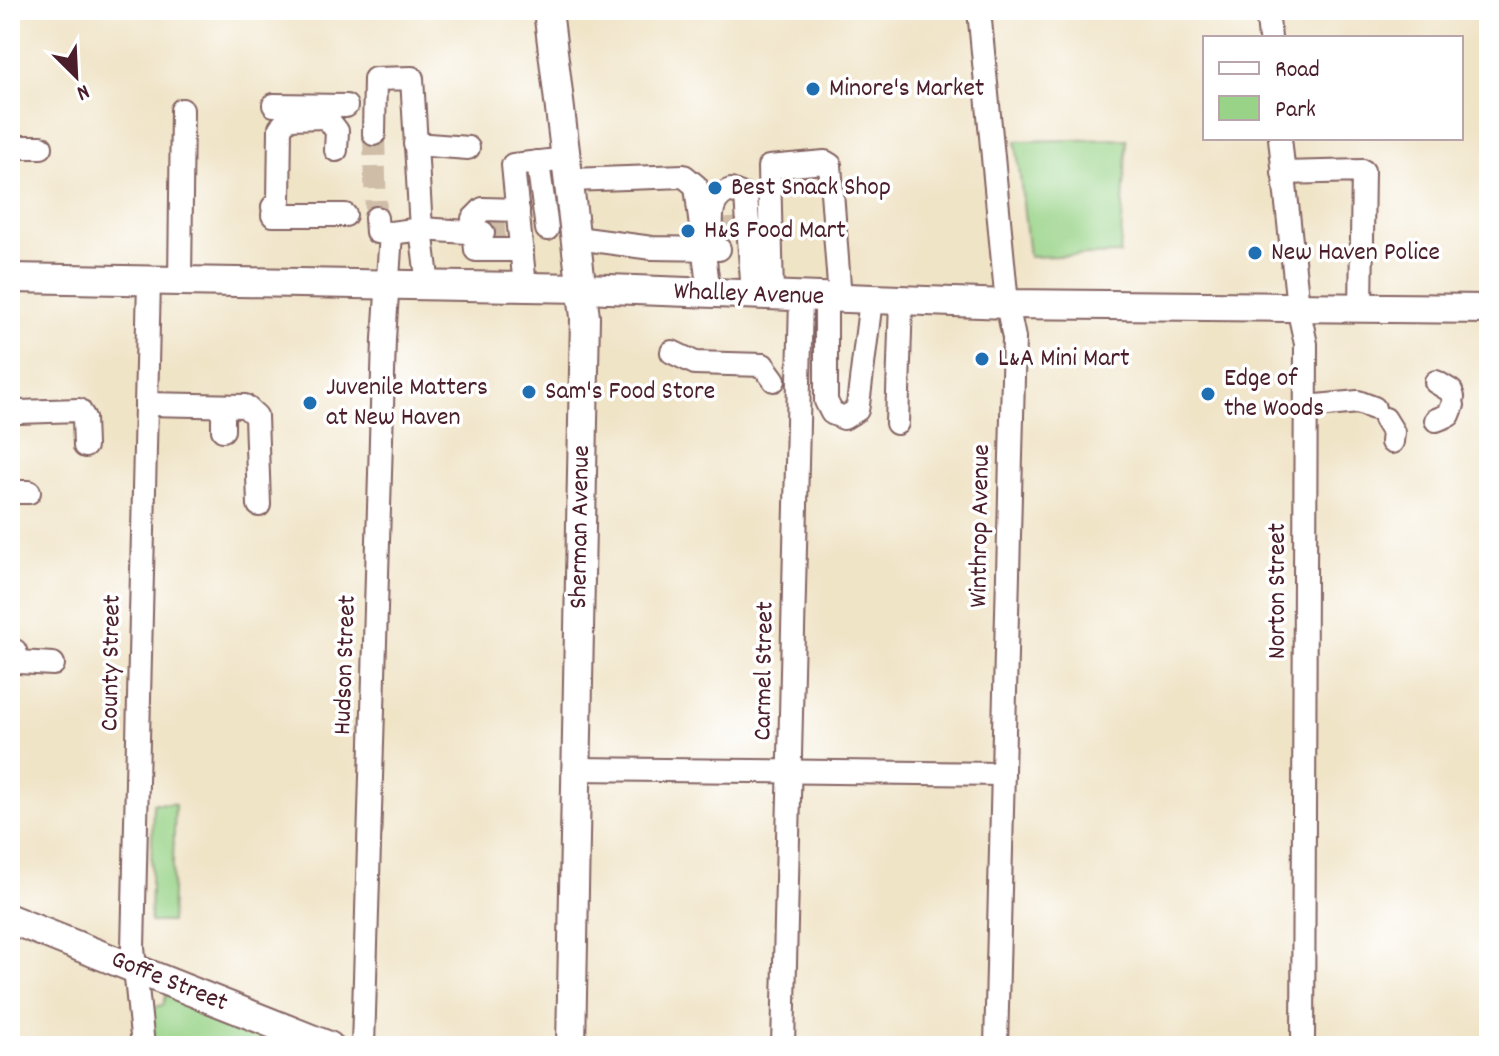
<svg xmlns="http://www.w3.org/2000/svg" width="1499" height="1056" font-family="Dekko,sans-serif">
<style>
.green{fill:#98d387;stroke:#717959;stroke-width:2}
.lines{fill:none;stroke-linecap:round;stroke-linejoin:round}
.minor-tunnel{stroke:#cfbda8;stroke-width:22;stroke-dasharray:22 11;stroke-linecap:butt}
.minor-casing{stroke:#846462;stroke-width:26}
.major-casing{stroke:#846462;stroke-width:32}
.minor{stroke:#fff;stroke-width:22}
.major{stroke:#fff;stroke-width:28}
.poi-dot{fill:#1f6fb2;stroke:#fff;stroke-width:3}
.labels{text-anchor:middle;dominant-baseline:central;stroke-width:7;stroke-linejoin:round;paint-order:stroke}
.poi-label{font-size:26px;fill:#4a1f2b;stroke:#fff;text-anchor:start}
.street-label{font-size:26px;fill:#4a1f2b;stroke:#fff}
</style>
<rect width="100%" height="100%" fill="#fff"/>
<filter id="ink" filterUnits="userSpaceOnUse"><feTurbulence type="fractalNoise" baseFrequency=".0125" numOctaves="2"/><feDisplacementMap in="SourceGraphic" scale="16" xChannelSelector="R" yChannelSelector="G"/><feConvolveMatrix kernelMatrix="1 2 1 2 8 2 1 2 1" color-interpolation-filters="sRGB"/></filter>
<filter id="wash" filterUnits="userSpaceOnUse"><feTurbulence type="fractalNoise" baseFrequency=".006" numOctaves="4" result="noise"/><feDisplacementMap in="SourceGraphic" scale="32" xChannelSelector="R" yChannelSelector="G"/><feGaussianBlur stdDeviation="1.8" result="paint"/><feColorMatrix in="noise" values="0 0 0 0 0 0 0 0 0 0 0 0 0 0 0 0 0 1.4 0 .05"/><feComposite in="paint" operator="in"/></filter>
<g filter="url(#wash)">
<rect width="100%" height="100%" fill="#f0e4c7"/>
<g class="green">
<polygon points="1127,139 1120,254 1029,257 1016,141"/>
<polygon points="153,803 175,804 171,922 150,922"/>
<polygon points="167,993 300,1046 154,1046 150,1008 163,1005"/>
</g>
</g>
<g filter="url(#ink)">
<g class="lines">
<g class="minor-tunnel">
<polyline points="374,134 376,218"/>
<polyline points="718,230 742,228"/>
<polyline points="483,233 509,233"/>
</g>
<defs>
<g id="minor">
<polyline points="979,10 1007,304 1014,338 996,1046"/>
<polyline points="1267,10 1270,38"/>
<polyline points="274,105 346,106"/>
<polyline points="374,134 375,79 412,78 421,229 428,286"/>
<polyline points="1280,138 1298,307 1306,344 1303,1046"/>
<polyline points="415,144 468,148"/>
<polyline points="10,147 41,147"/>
<polyline points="538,162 547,229"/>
<polyline points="1283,173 1363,171 1361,308"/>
<polyline points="570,180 684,176 696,186 709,294"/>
<polyline points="273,207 279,201 280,128 289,118 326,117 337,131 336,150"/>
<polyline points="518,210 483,209 473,219 476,250 522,250"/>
<polyline points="273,215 345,215"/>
<polyline points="376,218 377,232 391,233"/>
<path d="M712,232C711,213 711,197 731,190L746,196L753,295"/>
<polyline points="577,238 652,248 719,249"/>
<polyline points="180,282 182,110"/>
<polyline points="525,287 513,165 567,159"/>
<polyline points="772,296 769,167 825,162 830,165 840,299"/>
<polyline points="826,298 826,401 832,413 844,418 857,410 858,405 871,300"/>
<polyline points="672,352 695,363 763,365 774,380"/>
<polyline points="1436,382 1451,391 1453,397"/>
<polyline points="146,404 245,406 256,416 259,505"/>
<polyline points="223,406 223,430"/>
<polyline points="1307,407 1358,402 1374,408"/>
<polyline points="19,412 79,410 84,418 85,446"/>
<polyline points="1385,419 1393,432 1392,442"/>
<polyline points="1436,420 1449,415 1453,405"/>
<polyline points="897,423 901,301"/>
<polyline points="10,492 29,492"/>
<polyline points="10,651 15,651 19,662 53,664"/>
<polyline points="576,769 1003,774"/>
<polyline points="143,1046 133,948 149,281"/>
<polyline points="363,1046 384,339 391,233 421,229 483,233"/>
<polyline points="783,1046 801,298"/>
</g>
<g id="major">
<polyline points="548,10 585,317 571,1046"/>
<polyline points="10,278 583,288 1007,304 1489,309"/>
<polyline points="10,919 329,1046"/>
</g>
</defs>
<use href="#minor" class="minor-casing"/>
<use href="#major" class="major-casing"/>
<use href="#minor" class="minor"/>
<use href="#major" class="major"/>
</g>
</g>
<g class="poi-dot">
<circle cx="813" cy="89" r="8"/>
<circle cx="715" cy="188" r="8"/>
<circle cx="688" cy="231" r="8"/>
<circle cx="1255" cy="253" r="8"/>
<circle cx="982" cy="359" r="8"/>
<circle cx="529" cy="392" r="8"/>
<circle cx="1208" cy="394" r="8"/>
<circle cx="310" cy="403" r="8"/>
</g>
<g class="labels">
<g class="poi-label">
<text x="829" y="89">Minore's Market</text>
<text x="731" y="188">Best Snack Shop</text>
<text x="704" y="231">H&amp;S Food Mart</text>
<text x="1271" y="253">New Haven Police</text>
<text x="998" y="359">L&amp;A Mini Mart</text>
<text x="1224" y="379">Edge of<tspan x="1224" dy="30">the Woods</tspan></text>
<text x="326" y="388">Juvenile Matters<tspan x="326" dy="30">at New Haven</tspan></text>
<text x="545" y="392">Sam's Food Store</text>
</g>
<g class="street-label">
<text transform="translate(749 295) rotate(2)">Whalley Avenue</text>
<text transform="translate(981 526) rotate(-89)">Winthrop Avenue</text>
<text transform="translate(581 527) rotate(-89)">Sherman Avenue</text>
<text transform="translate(1278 591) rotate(-90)">Norton Street</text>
<text transform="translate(112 663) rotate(-89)">County Street</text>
<text transform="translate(346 665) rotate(-88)">Hudson Street</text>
<text transform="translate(765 671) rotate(-89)">Carmel Street</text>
<text transform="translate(169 982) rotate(22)">Goffe Street</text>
</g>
</g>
<rect width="1499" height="1056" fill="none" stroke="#fff" stroke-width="40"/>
<rect x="1203" y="36" width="260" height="104" fill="#ffffff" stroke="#b7a5aa" stroke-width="2"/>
<rect x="1219" y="62" width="40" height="12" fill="#ffffff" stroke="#b7a5aa" stroke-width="2"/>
<text x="1275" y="76" font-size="24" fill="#4a1f2b">Road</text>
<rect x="1219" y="96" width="40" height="24" fill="#98d387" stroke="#b7a5aa" stroke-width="2"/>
<text x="1275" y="116" font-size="24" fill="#4a1f2b">Park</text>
<g transform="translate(76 76) rotate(156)" stroke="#ffffff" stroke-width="6" paint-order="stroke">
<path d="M0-6L14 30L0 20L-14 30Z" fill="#4a1f2b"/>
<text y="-12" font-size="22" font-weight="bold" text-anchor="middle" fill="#4a1f2b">N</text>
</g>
</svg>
